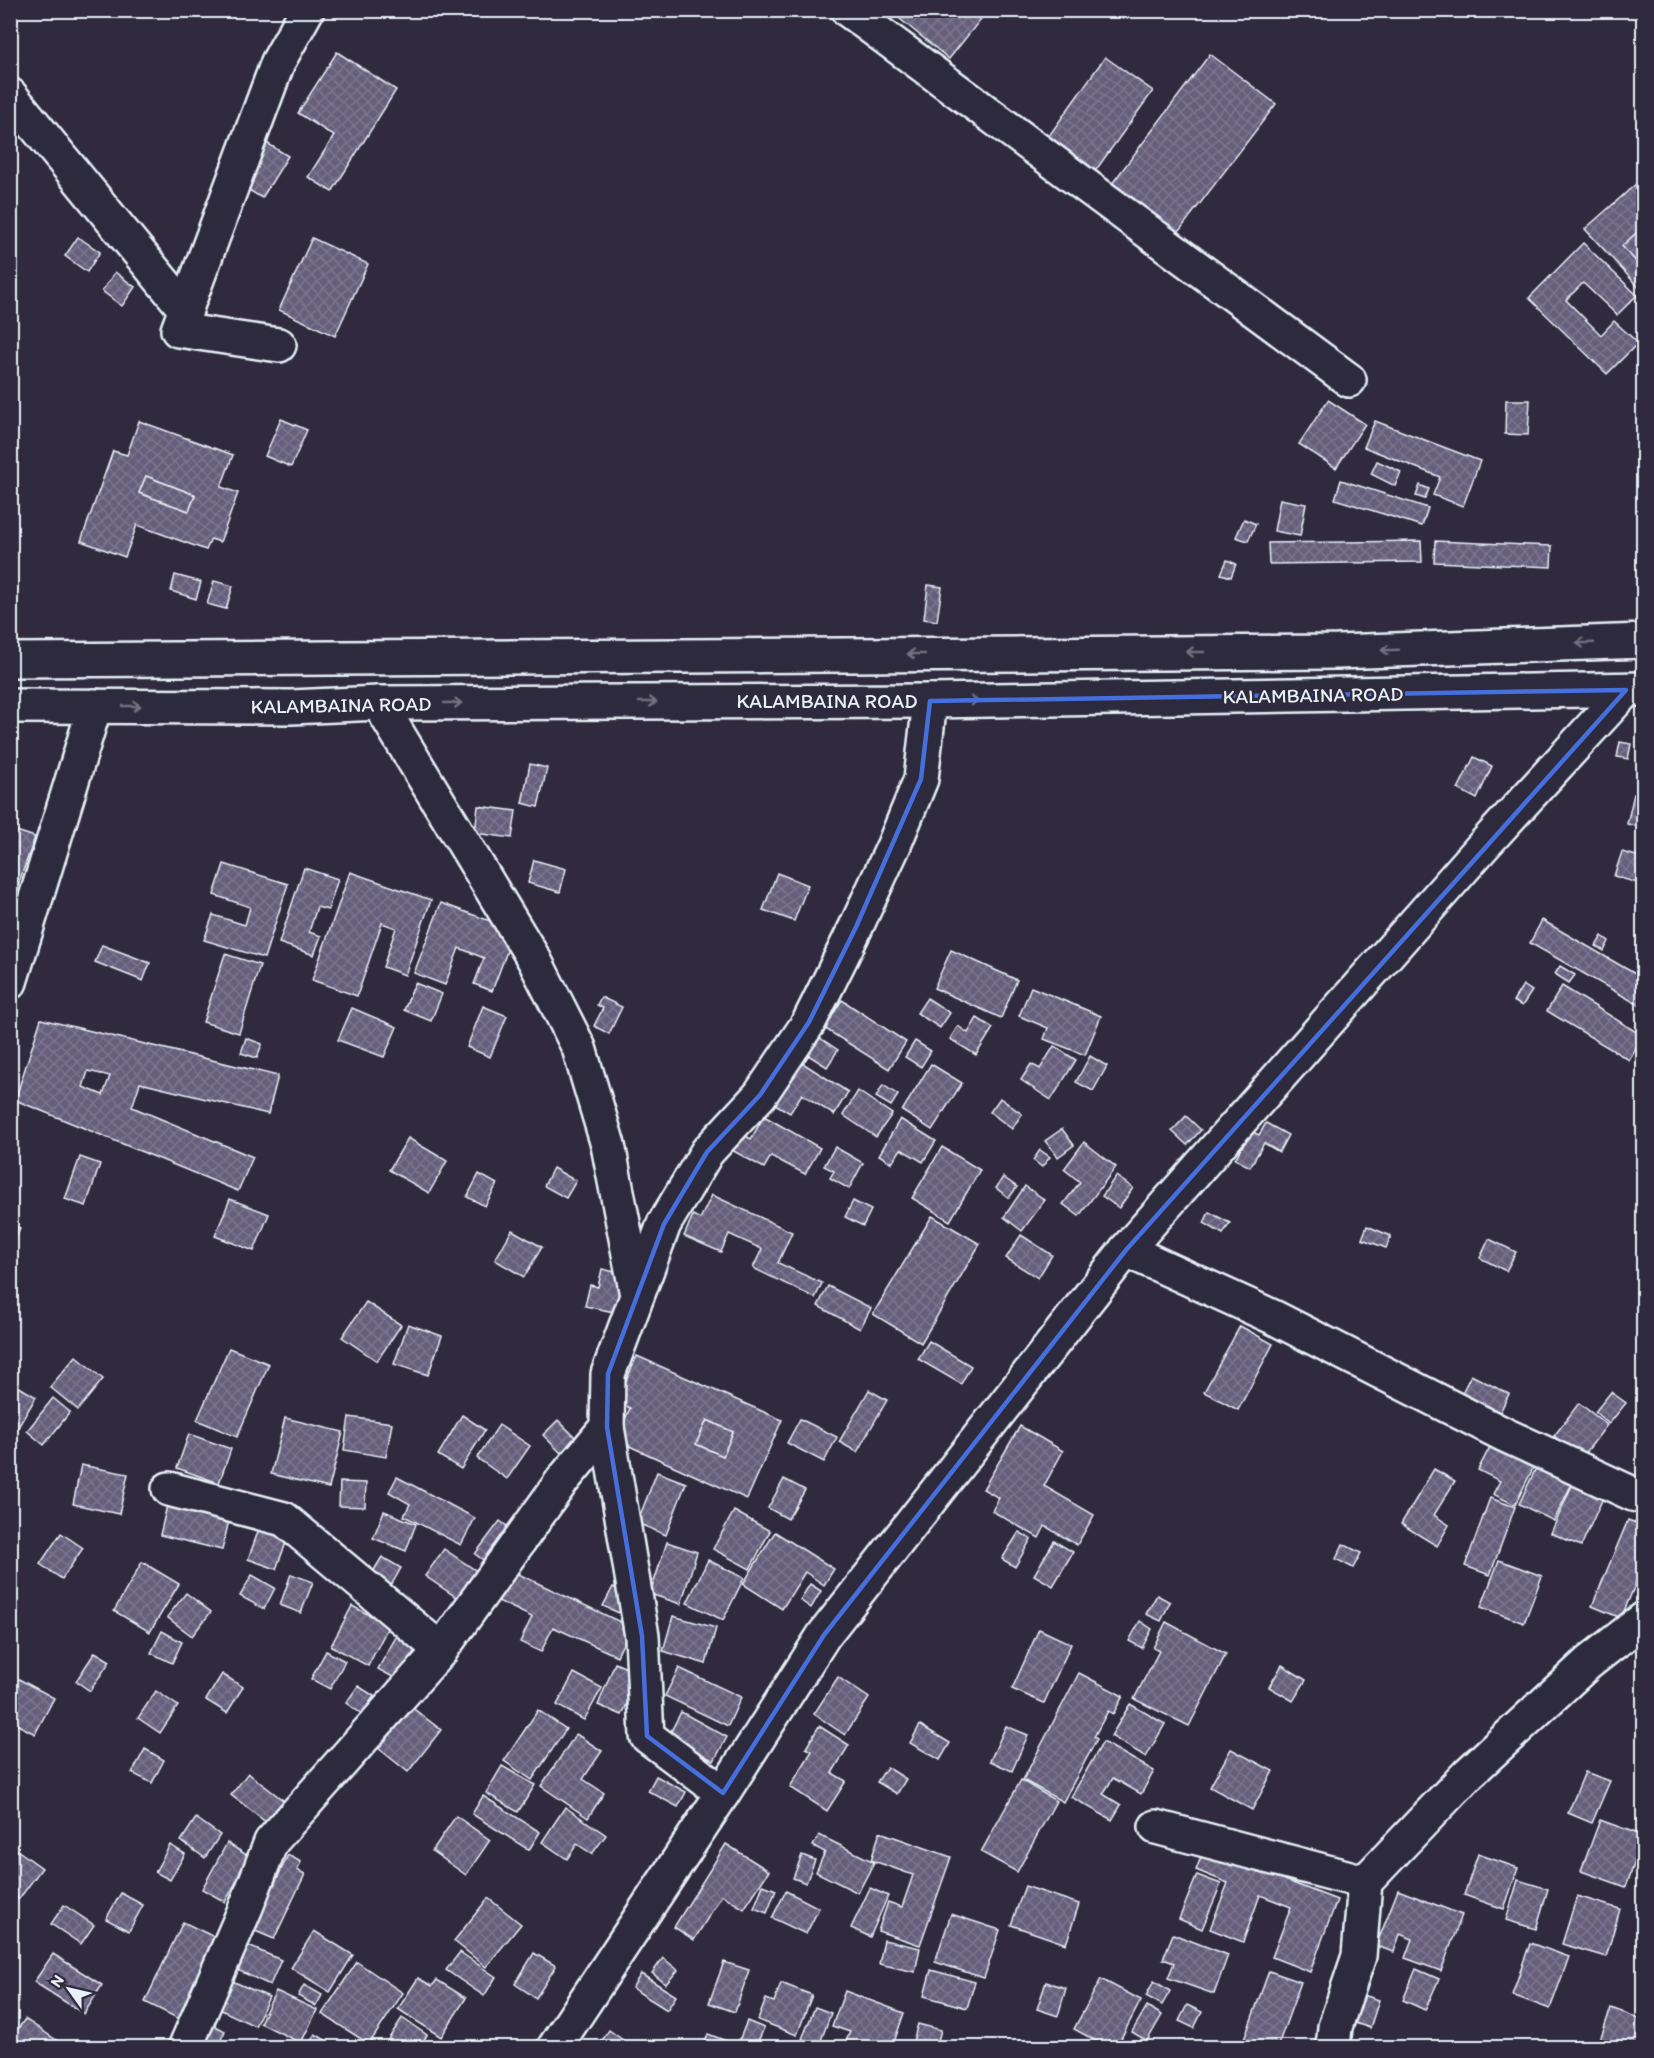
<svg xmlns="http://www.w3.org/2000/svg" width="1654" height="2058" font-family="Itim,sans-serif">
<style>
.building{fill:url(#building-cross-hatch);stroke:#e8f1f8;stroke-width:1.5;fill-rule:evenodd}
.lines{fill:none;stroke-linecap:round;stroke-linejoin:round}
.street-casing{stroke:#e8f1f8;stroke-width:38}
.secondary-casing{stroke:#e8f1f8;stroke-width:38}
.street{stroke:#2f2a3d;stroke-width:33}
.secondary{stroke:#2f2a3d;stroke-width:33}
.oneway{stroke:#70707e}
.marked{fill:none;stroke:#466fde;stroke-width:4.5;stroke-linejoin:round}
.labels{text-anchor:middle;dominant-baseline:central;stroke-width:5;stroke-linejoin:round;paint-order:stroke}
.street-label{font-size:20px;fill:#e8f1f8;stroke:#2f2a3d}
</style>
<defs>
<pattern id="building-cross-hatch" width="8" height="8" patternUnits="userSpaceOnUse" patternTransform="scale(1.5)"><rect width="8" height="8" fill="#655e7c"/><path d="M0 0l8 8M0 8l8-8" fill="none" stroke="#7b768f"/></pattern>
</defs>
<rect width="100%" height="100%" fill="#2f2a3d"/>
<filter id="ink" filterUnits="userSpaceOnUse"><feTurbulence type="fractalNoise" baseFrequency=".0167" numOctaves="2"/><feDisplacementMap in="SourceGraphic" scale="12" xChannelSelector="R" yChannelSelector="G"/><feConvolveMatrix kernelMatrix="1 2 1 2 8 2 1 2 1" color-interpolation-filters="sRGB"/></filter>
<g filter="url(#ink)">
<g class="building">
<polygon points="889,10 988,10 949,59"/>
<polygon points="337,52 396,90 332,192 308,177 334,136 298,113"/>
<polygon points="1210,54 1276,104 1173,239 1108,189"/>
<polygon points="1105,57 1153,91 1093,174 1046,140"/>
<polygon points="265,142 288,156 262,198 239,184"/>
<polygon points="1644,177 1644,226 1622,246 1644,270 1644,293 1585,229"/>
<polygon points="1644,226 1644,270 1622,246"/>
<polygon points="78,237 100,252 87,272 65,256"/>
<polygon points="312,238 368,264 335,336 279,310"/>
<polygon points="1583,243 1637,295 1617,315 1583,283 1566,300 1601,335 1614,321 1638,343 1607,374 1529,298"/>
<polygon points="115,272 135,287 122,306 102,291"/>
<polygon points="1328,400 1365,424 1336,468 1299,444"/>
<polygon points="1506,400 1530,400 1528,435 1505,434"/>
<polygon points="281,419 307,430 291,467 265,456"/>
<path d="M139,421L233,455L221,487L238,493L220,542L211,539L206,550L137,525L125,557L81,541L113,451L127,455ZM146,476L195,495L189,511L139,493Z"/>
<polygon points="1375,421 1480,461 1463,506 1433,495 1440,477 1364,447"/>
<polygon points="1377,461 1401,472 1395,486 1371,474"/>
<polygon points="146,476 195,495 189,511 139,493"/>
<polygon points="1341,480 1428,508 1422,526 1335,499"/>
<polygon points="1420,485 1429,489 1425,499 1416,496"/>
<polygon points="1280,499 1306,504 1300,536 1274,531"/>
<polygon points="1244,519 1256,524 1248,541 1236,537"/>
<polygon points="1421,541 1422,562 1269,564 1268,543"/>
<polygon points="1435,541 1552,546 1551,567 1434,562"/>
<polygon points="1227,560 1236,564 1231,577 1221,574"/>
<polygon points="175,575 201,582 196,599 171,591"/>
<polygon points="214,581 233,586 226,609 207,604"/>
<polygon points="928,585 942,587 937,621 924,619"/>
<polygon points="1620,742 1631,744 1628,759 1617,757"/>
<polygon points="1474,757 1492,766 1477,799 1458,789"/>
<polygon points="530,764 547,768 538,807 522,803"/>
<polygon points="1634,794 1644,796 1644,828 1627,824"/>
<polygon points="478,806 516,811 512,838 475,833"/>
<polygon points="10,829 35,837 18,885 10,882"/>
<polygon points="1622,852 1644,858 1644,885 1614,876"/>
<polygon points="534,860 566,869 560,892 528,883"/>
<polygon points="224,864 288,884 264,958 204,940 213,915 245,925 250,907 214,895"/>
<polygon points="304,868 338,879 328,910 317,907 309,932 321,936 314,955 279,943"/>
<polygon points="350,872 431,900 405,975 383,967 396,928 382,923 357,996 312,980"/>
<polygon points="777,873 808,885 794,921 763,910"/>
<polygon points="441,903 504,926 512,938 492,991 474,984 484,958 459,948 445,985 414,973"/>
<polygon points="1542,920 1644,979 1644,1008 1530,943"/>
<polygon points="1602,936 1609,941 1604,951 1596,946"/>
<polygon points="102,945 150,963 143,981 95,962"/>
<polygon points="951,950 1017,980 1001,1018 934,988"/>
<polygon points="225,954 260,965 239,1033 203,1022"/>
<polygon points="1560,966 1575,975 1569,983 1555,974"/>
<polygon points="415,983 442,994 431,1021 404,1010"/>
<polygon points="1523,985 1532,991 1522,1006 1513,1001"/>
<polygon points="1562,986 1643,1036 1629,1060 1547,1011"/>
<polygon points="1031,987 1101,1016 1085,1055 1044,1039 1048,1028 1019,1016"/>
<polygon points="601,997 622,1007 609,1034 594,1026 603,1008 597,1005"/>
<polygon points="927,998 950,1013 940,1028 917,1013"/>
<polygon points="842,1000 906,1042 889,1069 824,1028"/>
<polygon points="483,1006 507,1016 490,1057 467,1047"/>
<polygon points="352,1008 397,1027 384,1057 338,1040"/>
<polygon points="977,1018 993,1028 976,1055 950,1039 958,1026 968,1033"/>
<path d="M41,1019L278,1076L268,1114L140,1083L132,1107L253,1157L238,1191L15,1100ZM88,1071L110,1076L103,1095L83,1087Z"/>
<polygon points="817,1036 838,1050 827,1067 805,1053"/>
<polygon points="246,1038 262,1044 257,1058 241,1053"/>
<polygon points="915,1041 931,1051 921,1067 905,1057"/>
<polygon points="1054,1046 1076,1060 1051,1100 1021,1080 1031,1064 1040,1069"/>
<polygon points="1090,1056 1107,1066 1093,1091 1076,1082"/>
<polygon points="801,1062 848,1092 834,1115 802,1094 790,1113 775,1104"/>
<polygon points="931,1064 962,1083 932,1130 902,1111"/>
<polygon points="883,1085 898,1095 891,1106 876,1097"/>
<polygon points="858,1091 892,1114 876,1137 843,1115"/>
<polygon points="1000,1098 1022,1114 1012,1129 990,1112"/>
<polygon points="764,1116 820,1148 805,1174 771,1156 764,1168 730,1149 740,1133 751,1139"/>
<polygon points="1186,1116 1201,1130 1187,1145 1172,1131"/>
<polygon points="900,1119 936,1141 923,1162 901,1149 892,1163 879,1155"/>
<polygon points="1266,1123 1288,1135 1279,1152 1264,1143 1250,1167 1235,1159 1251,1131 1259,1135"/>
<polygon points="1062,1129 1074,1145 1058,1157 1045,1141"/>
<polygon points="408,1138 447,1161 429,1193 389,1170"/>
<polygon points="1084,1142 1116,1167 1079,1216 1063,1204 1080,1182 1064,1169"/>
<polygon points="835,1147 863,1163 849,1189 830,1178 834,1171 824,1166"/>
<polygon points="942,1147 980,1170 950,1221 912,1198"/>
<polygon points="1040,1150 1050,1157 1042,1167 1033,1160"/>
<polygon points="80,1157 100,1164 86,1206 65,1199"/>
<polygon points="553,1168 576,1181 566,1198 544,1186"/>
<polygon points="479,1174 497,1184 485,1206 467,1197"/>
<polygon points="1116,1176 1133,1188 1119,1208 1102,1196"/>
<polygon points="1003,1177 1017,1187 1009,1198 996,1188"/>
<polygon points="1025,1186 1045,1200 1022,1231 1004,1217"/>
<polygon points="712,1195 792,1232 778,1263 822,1283 815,1298 753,1268 762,1249 729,1234 721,1252 684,1236 693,1215 700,1219"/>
<polygon points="230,1199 269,1214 254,1251 215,1236"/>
<polygon points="853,1201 871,1210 863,1226 845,1217"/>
<polygon points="1209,1212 1230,1223 1223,1234 1204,1223"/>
<polygon points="932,1216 980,1244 921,1343 873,1314"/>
<polygon points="10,1225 20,1228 10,1255"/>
<polygon points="1367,1226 1391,1236 1386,1248 1362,1239"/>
<polygon points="512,1230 542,1247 524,1277 495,1260"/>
<polygon points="1021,1235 1052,1255 1038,1278 1006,1258"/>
<polygon points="1489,1239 1516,1252 1506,1271 1480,1258"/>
<polygon points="602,1269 624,1274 614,1312 585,1306 590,1285 598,1287"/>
<polygon points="828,1286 871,1308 860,1329 818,1306"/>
<polygon points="366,1302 401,1325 377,1361 342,1337"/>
<polygon points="408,1324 442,1336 428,1375 394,1364"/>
<polygon points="1240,1326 1273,1344 1238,1410 1204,1392"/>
<polygon points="929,1341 971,1366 961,1384 918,1359"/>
<polygon points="229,1348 269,1364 237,1437 197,1420"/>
<polygon points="76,1356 103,1379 78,1410 50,1387"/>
<path d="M637,1356L782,1420L747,1499L616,1440L630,1408L617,1402ZM707,1420L733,1432L723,1456L696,1444Z"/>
<polygon points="1471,1375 1509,1394 1496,1420 1458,1401"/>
<polygon points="11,1382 36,1397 14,1434 10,1432"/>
<polygon points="869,1390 887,1400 857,1452 839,1442"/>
<polygon points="1611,1392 1626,1403 1609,1424 1595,1412"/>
<polygon points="53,1398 70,1412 44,1445 27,1431"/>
<polygon points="1579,1403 1607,1425 1582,1458 1554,1436"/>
<polygon points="462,1415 485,1430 461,1469 438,1455"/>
<polygon points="349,1417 392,1423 386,1457 344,1450"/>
<polygon points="285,1418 343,1432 329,1488 271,1474"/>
<polygon points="800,1419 837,1437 824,1462 787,1443"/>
<polygon points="558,1420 576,1438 561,1453 543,1435"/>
<polygon points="707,1420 733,1432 723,1456 696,1444"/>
<polygon points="499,1425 530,1446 507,1479 477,1458"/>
<polygon points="1020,1426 1063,1451 1044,1486 1094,1515 1077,1545 1045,1526 1039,1538 992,1511 999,1498 983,1489"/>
<polygon points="189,1434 231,1449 219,1483 177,1468"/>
<polygon points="1492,1443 1535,1464 1515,1505 1493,1494 1500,1481 1478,1470"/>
<polygon points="81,1465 128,1474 119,1514 73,1504"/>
<polygon points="1537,1466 1572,1483 1554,1521 1519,1504"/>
<polygon points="1434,1469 1455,1481 1434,1515 1449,1525 1437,1546 1401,1524"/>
<polygon points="657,1472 686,1483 666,1535 637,1523"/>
<polygon points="397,1477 475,1518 461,1545 404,1516 410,1504 389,1492"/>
<polygon points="784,1479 805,1490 788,1519 768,1508"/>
<polygon points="340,1482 366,1483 365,1507 339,1506"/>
<polygon points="1573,1483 1604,1496 1581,1546 1551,1533"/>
<polygon points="169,1497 231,1512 222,1550 160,1535"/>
<polygon points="1490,1498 1515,1507 1490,1575 1465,1566"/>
<polygon points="384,1511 416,1524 406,1551 373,1538"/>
<polygon points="734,1511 770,1531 750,1569 713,1549"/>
<polygon points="1628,1520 1644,1526 1644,1564 1621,1618 1592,1606"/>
<polygon points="500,1521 518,1534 493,1567 475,1554"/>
<polygon points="261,1524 289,1535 276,1569 248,1559"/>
<polygon points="775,1532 834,1569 824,1585 805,1572 782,1609 743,1584"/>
<polygon points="1019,1532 1031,1539 1015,1567 1002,1559"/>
<polygon points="61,1533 83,1548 62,1579 40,1564"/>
<polygon points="1054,1541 1073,1552 1053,1586 1034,1575"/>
<polygon points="667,1542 697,1552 681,1604 650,1594"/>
<polygon points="1343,1544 1361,1553 1353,1568 1336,1559"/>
<polygon points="444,1549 478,1572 459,1599 425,1576"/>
<polygon points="382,1557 401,1568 389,1589 369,1578"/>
<polygon points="708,1560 744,1578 723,1620 687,1603"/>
<polygon points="1499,1560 1542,1576 1524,1623 1481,1607"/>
<polygon points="142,1562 179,1584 150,1632 114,1611"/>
<polygon points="512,1571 631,1627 617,1656 553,1627 541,1652 520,1642 532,1617 498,1601"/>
<polygon points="291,1574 313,1582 301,1613 280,1605"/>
<polygon points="252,1575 275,1588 264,1609 240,1596"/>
<polygon points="810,1584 821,1591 811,1608 800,1600"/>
<polygon points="613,1587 628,1594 619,1613 603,1606"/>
<polygon points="186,1593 211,1612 192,1636 167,1617"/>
<polygon points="1157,1595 1170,1602 1161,1621 1146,1614"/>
<polygon points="352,1606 389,1625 368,1666 331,1646"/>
<polygon points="673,1616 716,1628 706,1664 663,1651"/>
<polygon points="1140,1621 1152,1629 1142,1648 1129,1641"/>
<polygon points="1166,1622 1226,1654 1189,1726 1134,1699 1159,1651 1153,1648"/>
<polygon points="1039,1629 1071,1644 1044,1703 1012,1689"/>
<polygon points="400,1630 420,1641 398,1680 378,1669"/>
<polygon points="162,1631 182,1642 172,1663 151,1653"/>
<polygon points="326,1651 345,1661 330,1689 311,1679"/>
<polygon points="95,1652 110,1661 90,1691 76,1681"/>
<polygon points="615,1663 640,1674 622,1715 598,1705"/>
<polygon points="1282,1665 1306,1680 1293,1701 1269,1687"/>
<polygon points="679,1668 741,1697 728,1726 665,1696"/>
<polygon points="574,1673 602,1688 584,1720 557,1705"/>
<polygon points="1079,1673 1123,1696 1113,1714 1108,1711 1094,1737 1097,1739 1063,1802 1023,1780"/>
<polygon points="222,1674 243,1687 227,1713 206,1700"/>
<polygon points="15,1677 54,1698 35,1734 10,1721 10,1686"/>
<polygon points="838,1677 869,1698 845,1735 814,1714"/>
<polygon points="358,1686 374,1696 362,1714 346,1703"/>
<polygon points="156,1691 178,1706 160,1733 138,1718"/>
<polygon points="406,1703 441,1730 408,1772 373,1744"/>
<polygon points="1130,1704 1165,1724 1146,1757 1111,1736"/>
<polygon points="538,1710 566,1729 532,1780 504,1761"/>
<polygon points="681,1712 727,1737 714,1761 669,1735"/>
<polygon points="920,1725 950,1743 940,1760 910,1743"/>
<polygon points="819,1726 849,1745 832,1773 846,1781 827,1811 790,1787 812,1751 806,1748"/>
<polygon points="1006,1726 1028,1735 1012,1771 990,1761"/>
<polygon points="576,1734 602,1751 583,1779 604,1793 588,1818 541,1786"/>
<polygon points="1103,1742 1154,1771 1141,1794 1113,1778 1103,1794 1121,1805 1112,1820 1071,1797"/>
<polygon points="145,1749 164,1760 152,1783 132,1773"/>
<polygon points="1231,1749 1273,1771 1252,1810 1210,1787"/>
<polygon points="502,1766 535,1785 518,1812 486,1793"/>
<polygon points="887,1767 906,1779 897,1794 877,1782"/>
<polygon points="1585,1772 1610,1781 1592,1823 1568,1813"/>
<polygon points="248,1773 284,1801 267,1823 231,1795"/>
<polygon points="656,1776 686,1792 678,1807 648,1791"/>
<polygon points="1021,1780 1056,1801 1017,1872 981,1852"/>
<polygon points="483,1796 540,1832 529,1850 472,1814"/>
<polygon points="565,1807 606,1835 592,1854 577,1844 567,1859 542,1842"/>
<polygon points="456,1816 490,1840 466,1875 432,1851"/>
<polygon points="196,1818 220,1835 205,1858 181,1841"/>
<polygon points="1600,1820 1644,1836 1626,1887 1581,1871"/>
<polygon points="880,1832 951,1857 920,1945 878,1931 888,1902 902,1907 913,1875 871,1860"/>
<polygon points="819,1835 874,1862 858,1893 816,1872 825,1852 813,1846"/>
<polygon points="227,1843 250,1857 225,1902 202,1889"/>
<polygon points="726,1844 769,1871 744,1909 722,1895 694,1940 674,1927"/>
<polygon points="10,1845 42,1868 19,1899 10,1892"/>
<polygon points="170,1845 185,1854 170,1880 155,1872"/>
<polygon points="1204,1849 1337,1900 1310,1972 1272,1957 1291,1907 1260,1895 1243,1942 1210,1929 1228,1883 1196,1870"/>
<polygon points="1478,1854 1518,1868 1504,1909 1464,1895"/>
<polygon points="288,1855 301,1862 297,1870 305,1874 274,1939 253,1930"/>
<polygon points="802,1855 815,1860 806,1883 793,1878"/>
<polygon points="1197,1875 1221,1884 1202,1929 1179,1919"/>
<polygon points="1518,1880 1548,1889 1536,1929 1506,1920"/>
<polygon points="763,1885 776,1890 767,1913 754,1908"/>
<polygon points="1025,1886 1079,1904 1066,1944 1011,1925"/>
<polygon points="870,1888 888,1896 870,1937 851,1928"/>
<polygon points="1398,1890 1462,1915 1441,1971 1405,1958 1412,1939 1400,1934 1394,1952 1376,1946"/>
<polygon points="786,1891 819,1908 806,1934 772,1918"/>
<polygon points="121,1893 143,1905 129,1931 106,1919"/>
<polygon points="1577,1896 1620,1909 1606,1957 1562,1944"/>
<polygon points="488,1898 521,1924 486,1967 454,1941"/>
<polygon points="64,1905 94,1925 81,1944 51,1924"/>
<polygon points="951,1914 1000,1930 984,1978 935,1962"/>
<polygon points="183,1922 223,1941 185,2022 145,2002"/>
<polygon points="314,1931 353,1955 330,1992 291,1968"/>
<polygon points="1173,1934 1228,1955 1214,1994 1168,1978 1174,1963 1163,1959"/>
<polygon points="884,1940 920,1948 915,1972 879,1964"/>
<polygon points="1530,1943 1569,1957 1550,2009 1512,1995"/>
<polygon points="246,1945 281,1960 270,1985 235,1969"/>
<polygon points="460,1952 496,1977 484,1996 446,1970"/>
<polygon points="534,1953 556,1966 536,1998 515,1984"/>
<polygon points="53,1954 102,1985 84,2014 34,1982"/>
<polygon points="663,1958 678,1970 666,1984 652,1973"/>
<polygon points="357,1962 403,1993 369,2044 322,2014"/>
<polygon points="724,1962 749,1970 735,2012 709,2003"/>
<polygon points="1416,1969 1439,1979 1425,2010 1403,2000"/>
<polygon points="931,1970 975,1982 967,2008 924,1996"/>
<polygon points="1269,1971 1301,1982 1277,2048 1241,2048"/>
<polygon points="641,1974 676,1996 667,2010 632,1988"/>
<polygon points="418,1978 432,1986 437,1980 466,1998 441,2037 398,2009"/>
<polygon points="1101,1979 1141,2000 1116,2048 1109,2048 1074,2029"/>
<polygon points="232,1981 269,1997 255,2026 219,2009"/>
<polygon points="1154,1981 1170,1991 1162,2005 1146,1996"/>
<polygon points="1046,1982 1066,1988 1058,2016 1037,2009"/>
<polygon points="781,1983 812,1995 797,2035 758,2020 766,1999 774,2002"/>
<polygon points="304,1985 322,1995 316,2006 298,1996"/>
<polygon points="276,1991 317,2010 301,2043 260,2023"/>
<polygon points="845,1991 904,2013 892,2048 863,2048 846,2041 850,2032 832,2026"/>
<polygon points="1354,1992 1379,2000 1370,2028 1346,2020"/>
<polygon points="1187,2005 1202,2012 1194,2028 1179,2021"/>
<polygon points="1147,2006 1162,2015 1147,2041 1132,2032"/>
<polygon points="815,2007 831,2013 819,2046 802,2039"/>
<polygon points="1611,2008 1644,2020 1644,2042 1641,2048 1597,2048"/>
<polygon points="402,2018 427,2035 419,2048 384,2046"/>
<polygon points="25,2019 65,2046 64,2048 14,2048 10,2045 10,2040"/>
<polygon points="206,2021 225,2031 217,2048 192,2048"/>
<polygon points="747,2021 764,2028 755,2048 736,2048"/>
<polygon points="918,2024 941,2030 936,2048 911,2048"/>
<polygon points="609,2030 634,2048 597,2048"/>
<polygon points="315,2034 336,2046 335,2048 307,2048"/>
<polygon points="708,2034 729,2042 727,2048 703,2048"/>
</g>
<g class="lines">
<defs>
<g id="street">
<polyline points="848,10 1349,380"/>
<polyline points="10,95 186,310"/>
<polyline points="279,345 178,330 278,62 307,10"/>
<polyline points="379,703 535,961 579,1048 608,1145 637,1295"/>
<polyline points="10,982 95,706"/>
<polyline points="1126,1250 1273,1317 1505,1435 1633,1494 1644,1497"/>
<polyline points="169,1489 284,1519 441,1650"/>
<polyline points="723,1793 647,1736 642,1636 607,1427 608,1374 664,1224 707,1152 760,1095 809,1022 856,927 894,845 921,779 930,701"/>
<polyline points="1156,1827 1365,1882"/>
<polyline points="185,2048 246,1907 271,1842 441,1650 562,1481 607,1427"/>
<polyline points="554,2048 723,1793 824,1635 1126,1250 1483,846 1626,690"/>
<polyline points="1333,2048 1335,2027 1359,1956 1365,1882 1468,1774 1588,1663 1644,1619"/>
</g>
<g id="secondary">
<polyline points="10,660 1337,652 1644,641"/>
<polyline points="10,706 291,707 379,703 930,701 1644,689"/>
</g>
</defs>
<use href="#street" class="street-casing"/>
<use href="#secondary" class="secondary-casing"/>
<use href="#street" class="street"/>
<use href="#secondary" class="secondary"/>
</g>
<defs><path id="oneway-shaft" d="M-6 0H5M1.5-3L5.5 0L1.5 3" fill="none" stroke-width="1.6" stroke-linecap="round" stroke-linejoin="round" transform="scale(1.5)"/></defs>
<g class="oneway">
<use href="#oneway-shaft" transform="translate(1585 643) rotate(178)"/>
<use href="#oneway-shaft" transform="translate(1390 650) rotate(178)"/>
<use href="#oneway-shaft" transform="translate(1195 652) rotate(180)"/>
<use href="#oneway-shaft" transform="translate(916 654) rotate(180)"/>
<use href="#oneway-shaft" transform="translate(969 701) rotate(-1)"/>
<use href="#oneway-shaft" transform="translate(648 702)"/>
<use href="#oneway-shaft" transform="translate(453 703)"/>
<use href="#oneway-shaft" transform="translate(132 706)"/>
</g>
</g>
<path class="marked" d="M1626,690L1126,1250L824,1635L723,1793L647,1736L642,1636L607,1427L608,1374L664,1224L707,1152L760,1095L809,1022L856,927L921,779L930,701Z"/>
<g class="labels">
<g class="street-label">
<text transform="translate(1313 695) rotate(-1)">KALAMBAINA ROAD</text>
<text x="827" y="701">KALAMBAINA ROAD</text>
<text transform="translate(341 705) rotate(-1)">KALAMBAINA ROAD</text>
</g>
</g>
<rect width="1654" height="2058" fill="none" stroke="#2f2a3d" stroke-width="36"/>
<rect x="18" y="18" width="1618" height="2022" fill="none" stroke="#e8f1f8" stroke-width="2" filter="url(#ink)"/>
<g transform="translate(69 1989) rotate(304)" stroke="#2f2a3d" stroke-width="4.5" paint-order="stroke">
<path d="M0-4.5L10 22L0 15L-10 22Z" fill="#e8f1f8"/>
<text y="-9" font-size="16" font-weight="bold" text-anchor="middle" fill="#e8f1f8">N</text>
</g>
</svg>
